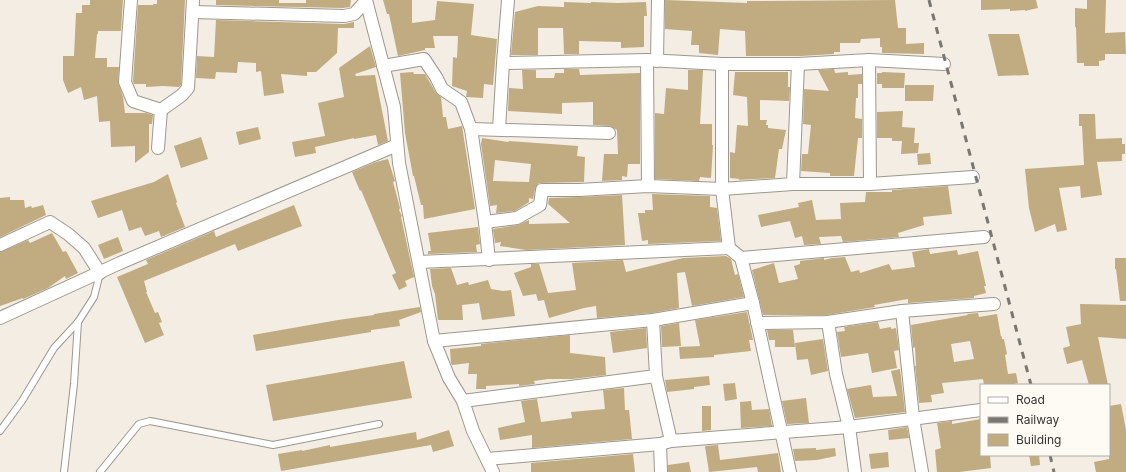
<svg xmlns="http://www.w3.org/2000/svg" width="1126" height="472" font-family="Inter,sans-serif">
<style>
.building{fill:#c1ab80;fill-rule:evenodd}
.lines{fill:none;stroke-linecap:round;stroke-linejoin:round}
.lane-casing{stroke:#9d988e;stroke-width:8}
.street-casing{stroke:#9d988e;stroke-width:14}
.lane{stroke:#fff;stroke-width:6}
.street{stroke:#fff;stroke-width:12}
.rail{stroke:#7a7771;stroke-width:3;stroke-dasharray:7 7;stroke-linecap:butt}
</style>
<rect width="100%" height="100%" fill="#f3ede3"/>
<g class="building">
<polygon points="90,0 123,0 121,31 98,31 98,34 97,34 95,58 107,58 107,67 119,67 118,82 123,97 125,113 146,113 153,115 152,124 149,124 149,152 135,163 135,146 111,147 110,121 99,122 97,96 84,100 81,87 68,93 63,80 63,56 74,56 76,13 82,13 82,5 90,5"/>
<polygon points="157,0 185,0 181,85 179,87 163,86 146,87 146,84 134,84 133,81 138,5 153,5 153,4 157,4"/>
<polygon points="216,0 279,0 279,3 306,3 306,0 351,0 350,7 343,8 216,5"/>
<polygon points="383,0 412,0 412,23 435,20 437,1 474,4 471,35 497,39 493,85 484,84 483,98 466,97 467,91 452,86 453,57 457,58 458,36 433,36 435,48 425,48 425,50 398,56 389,14 387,14"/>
<polygon points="665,0 747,3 747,1 895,0 898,28 906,28 906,44 924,43 924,54 882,53 882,47 880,47 880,38 861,39 860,43 840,43 840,52 834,52 834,54 801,56 746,56 745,31 720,29 718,55 699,53 699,45 691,45 692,31 665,29"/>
<polygon points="981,0 1036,0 1038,8 1025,11 1025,10 1010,11 1010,9 981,10"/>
<polygon points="1087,0 1106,0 1105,33 1125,32 1126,54 1105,54 1105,60 1099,61 1099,66 1084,66 1084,63 1077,63 1076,27 1075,27 1075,8 1087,9"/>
<polygon points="564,2 591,3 591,2 618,3 646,2 647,16 644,16 644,47 621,48 621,42 579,41 579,54 564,54 563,28 538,28 538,55 511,55 515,12 538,6 564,7"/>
<polygon points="216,20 344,24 354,22 354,28 338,28 337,53 316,72 307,72 307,76 281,74 284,93 264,96 261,71 256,72 256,63 238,62 237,73 216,72 215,79 196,78 197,56 214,57"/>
<polygon points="988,34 1019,34 1029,75 998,76"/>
<polygon points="370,46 376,67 355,74 356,76 375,75 388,141 378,145 376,135 354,139 354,138 315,147 316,153 295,157 292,142 325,136 318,103 344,97 339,68"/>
<polygon points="564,69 579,69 580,75 640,73 640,164 628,164 627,177 622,176 622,180 602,181 604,154 618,154 617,130 610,126 593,125 593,102 562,103 562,114 508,111 509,88 523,89 522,70 536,70 536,78 554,78 555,73 564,73"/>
<polygon points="834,69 835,73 848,72 848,75 862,74 862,84 858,84 858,98 856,98 855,118 862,119 862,138 858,138 854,176 830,176 830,173 801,171 802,154 808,154 811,125 803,124 804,89 829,91 818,70"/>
<polygon points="688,70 703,70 700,124 712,124 712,145 713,145 711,178 700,177 699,181 655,179 655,113 664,114 666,88 688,90"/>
<polygon points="413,72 414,74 425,74 436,93 441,97 443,117 446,117 448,129 462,126 475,209 424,219 423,205 421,205 414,176 413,176 405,133 400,73"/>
<polygon points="735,72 788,72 788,87 790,87 789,101 760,100 760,120 767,120 766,125 768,125 768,128 786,130 782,149 779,149 775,178 738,180 740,179 730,178 730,152 735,153 737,125 748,126 747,97 733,95"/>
<polygon points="882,72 905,73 904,88 882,88 882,84 877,84 877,73 882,73"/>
<polygon points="905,85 934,85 933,101 905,101"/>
<polygon points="903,111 902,127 915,128 914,143 919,143 918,153 901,154 902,141 892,141 892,138 877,138 877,112"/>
<polygon points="1079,114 1095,114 1096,139 1122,138 1122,144 1125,144 1125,154 1122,154 1122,161 1097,162 1102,195 1081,198 1080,186 1059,188 1067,230 1057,232 1055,224 1035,232 1029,208 1025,169 1084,165 1082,126 1079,126"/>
<polygon points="258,127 261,139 239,145 236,132"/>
<polygon points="201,137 208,159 181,168 174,146"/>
<path d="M482,138L508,142L509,141L578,146L577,156L585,157L584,182L539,183L535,189L533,199L529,198V202L515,211L496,213L497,205L490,206L481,144ZM495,160L531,164L529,182L493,181Z"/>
<polygon points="930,153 931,164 918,165 917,154"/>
<polygon points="388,159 395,181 393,182 400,208 399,210 402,216 401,217 414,277 405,281 407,286 399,290 392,275 396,273 361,190 360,191 352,172 376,162"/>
<polygon points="168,174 177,202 176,203 185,227 161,237 159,231 145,236 141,227 129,231 122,210 98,218 91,201 154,182"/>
<polygon points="948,186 952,214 923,217 924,225 898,233 899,237 843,242 841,236 819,237 821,244 804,245 802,236 795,238 790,221 761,227 758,215 799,207 798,203 812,200 816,220 841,219 840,203 865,202 866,192 892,192 892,190"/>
<polygon points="652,194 710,196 710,207 717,208 721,241 648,244 648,240 642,241 638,213 645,213 645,210 653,210"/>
<polygon points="622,195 625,245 526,250 500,246 501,242 495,243 493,229 518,225 529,220 529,224 570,223 548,204 549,198 579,197"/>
<polygon points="10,197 10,200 24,200 25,208 31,206 32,208 43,205 46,215 0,237 0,198"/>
<polygon points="294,205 302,226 238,251 235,244 144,281 147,292 146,292 155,313 158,312 162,322 159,323 164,335 145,343 117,277 148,264 146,260 214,231 216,237"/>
<polygon points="478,227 480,244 476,245 477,252 428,254 428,251 431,251 428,233"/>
<polygon points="52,233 63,252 66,251 78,273 66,279 65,276 48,288 23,299 23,298 0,306 0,252 28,240 30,243"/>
<polygon points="118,237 123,251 104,259 98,245"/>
<polygon points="929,249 930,254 957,250 958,255 978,251 986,286 984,286 986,293 974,296 974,298 908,303 908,299 874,305 875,307 827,315 763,315 752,270 774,263 779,283 798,279 794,266 800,264 800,261 824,258 824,260 832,258 845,257 851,272 859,270 860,273 889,264 892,270 915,267 912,252"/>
<polygon points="726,256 731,259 735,275 738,274 744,297 692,306 685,272 677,273 679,308 652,313 597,318 596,306 584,308 549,318 544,300 538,301 536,294 523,296 514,273 531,267 531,264 539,264 548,293 576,290 572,263 623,260 626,272 683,258"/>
<polygon points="1115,258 1126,258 1126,301 1120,301 1116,269 1115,269"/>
<polygon points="451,268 457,285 468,282 469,285 488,280 491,289 503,291 511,290 515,316 482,320 479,303 462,305 463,320 438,320 435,294 432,286 430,269"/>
<polygon points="1080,304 1126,305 1126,339 1098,337 1108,385 1089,385 1082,360 1067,364 1063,348 1070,346 1066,327 1081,324"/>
<polygon points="420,307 421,312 399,320 400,326 371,330 371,332 256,351 253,335 338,320 374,315 374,314"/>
<polygon points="747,312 753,340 749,340 751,351 714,355 714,357 680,359 679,347 700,346 695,320"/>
<path d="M978,313L979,317L997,314L1001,337L1002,336V339H1004L1007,354L1005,355L1008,374L1016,373L1018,383L1009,385H984L983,379L942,383L944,393L931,395L932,402L919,403L915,366H916L915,347L913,348L911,325L968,315L967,314ZM970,341L974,359L954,362L951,344Z"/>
<polygon points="878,322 880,329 891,327 891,329 896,328 899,350 894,351 897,368 872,373 868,353 841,357 837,332 845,331 844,327"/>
<polygon points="679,323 681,346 662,347 661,326"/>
<polygon points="646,328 647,348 613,353 610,332"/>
<polygon points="767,330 793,330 795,347 775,347 775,340 769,340"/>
<polygon points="570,335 570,353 605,357 606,375 572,379 548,379 534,381 535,384 519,386 519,384 486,386 486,389 476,389 477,374 468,374 469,363 452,365 451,363 450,349 481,346 481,344"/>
<polygon points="823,339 828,371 811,375 808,359 797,360 795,343"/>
<polygon points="404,361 412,398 273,421 266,385"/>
<polygon points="900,369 905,412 855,418 847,389 871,385 873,397 897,396 891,371"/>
<polygon points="709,376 710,385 694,387 694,389 667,392 665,380"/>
<polygon points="735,383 737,399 725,401 723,384"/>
<polygon points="624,388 625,410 629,410 632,439 532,448 532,435 500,440 498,428 525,422 521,401 537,399 541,422 572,418 571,412 605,409 603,390"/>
<polygon points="806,398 809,423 787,424 782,401"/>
<polygon points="751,401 752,410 769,409 772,426 741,428 740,402"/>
<polygon points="1121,404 1126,430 1126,472 1096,472 1094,462 1109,459 1109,406"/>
<polygon points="702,406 711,406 711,430 702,431"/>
<polygon points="981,419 981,455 990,455 991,468 959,472 937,472 935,450 941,448 937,423 952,421 952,424"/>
<polygon points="907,427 909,438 889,440 888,430"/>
<polygon points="449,430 454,446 433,452 431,445 281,471 278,454 302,450 302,451 330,445 330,447 416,432 417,440"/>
<polygon points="718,445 720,460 778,453 781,472 758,472 757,467 709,472 705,446"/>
<polygon points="816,448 816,450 835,448 836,456 817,460 795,461 793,449"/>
<polygon points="888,452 889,467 871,469 869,454"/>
<polygon points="633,454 635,472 531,472 531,463"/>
<polygon points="1029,455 1039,455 1040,465 1031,466"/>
<polygon points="689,462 691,472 668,472 668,465"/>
</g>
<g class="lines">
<defs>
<g id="lane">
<polyline points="0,431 22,401 54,348 78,322 94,297 100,273"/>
<polyline points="64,472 74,384 78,322"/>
<polyline points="100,472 139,424 150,421 273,445 379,424"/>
</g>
<g id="street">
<polyline points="131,0 125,82 133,101 161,110"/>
<polyline points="366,0 394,107 399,163 434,341 449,378 463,401 473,431 493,472"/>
<polyline points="193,12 344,16 354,14 366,1"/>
<polyline points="647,60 648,186"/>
<polyline points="869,60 870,184"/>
<polyline points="657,61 658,0"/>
<polyline points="503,63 647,60 722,64 798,64 869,60 944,64"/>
<polyline points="722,64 722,189 729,248 741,258 753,303 790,472"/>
<polyline points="383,66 424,59 436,77 442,89 461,102 471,129 485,222 489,260"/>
<polyline points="161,110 182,95 188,88 193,0"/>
<polyline points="471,129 609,133"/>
<polyline points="499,129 503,63 508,0"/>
<polyline points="158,148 161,110"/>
<polyline points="793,184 798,64"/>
<polyline points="485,222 517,218 540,205 542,190 579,190 648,186 722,189 793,184 870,184 973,177"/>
<polyline points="0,245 50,222 68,234 84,248 100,273"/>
<polyline points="741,258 984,237"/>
<polyline points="419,262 729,248"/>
<polyline points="902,311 913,418 922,472"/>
<polyline points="0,318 120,263 397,145"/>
<polyline points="653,320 656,376 671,441"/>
<polyline points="828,322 836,374 849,427 855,472"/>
<polyline points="757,323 828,322 902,311 994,304"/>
<polyline points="434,341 653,320 753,303"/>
<polyline points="463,401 656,376"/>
<polyline points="660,444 661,472"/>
<polyline points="487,459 660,444 671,441 849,427 981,410"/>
</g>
</defs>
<use href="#lane" class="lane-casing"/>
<use href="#street" class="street-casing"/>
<use href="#lane" class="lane"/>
<use href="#street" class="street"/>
<g class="rail">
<polyline points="929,0 1031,385"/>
<polyline points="1050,455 1054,472"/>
</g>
</g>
<rect x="980" y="384" width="130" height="72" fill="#fefbf5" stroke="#aeaca7"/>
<rect x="988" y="397" width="20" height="6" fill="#ffffff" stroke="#aeaca7"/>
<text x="1016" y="404" font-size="12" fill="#373531">Road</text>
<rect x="988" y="417" width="20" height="6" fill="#7a7771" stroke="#aeaca7"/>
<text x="1016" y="424" font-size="12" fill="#373531">Railway</text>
<rect x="988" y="434" width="20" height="12" fill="#c1ab80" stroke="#aeaca7"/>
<text x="1016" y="444" font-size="12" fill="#373531">Building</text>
</svg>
